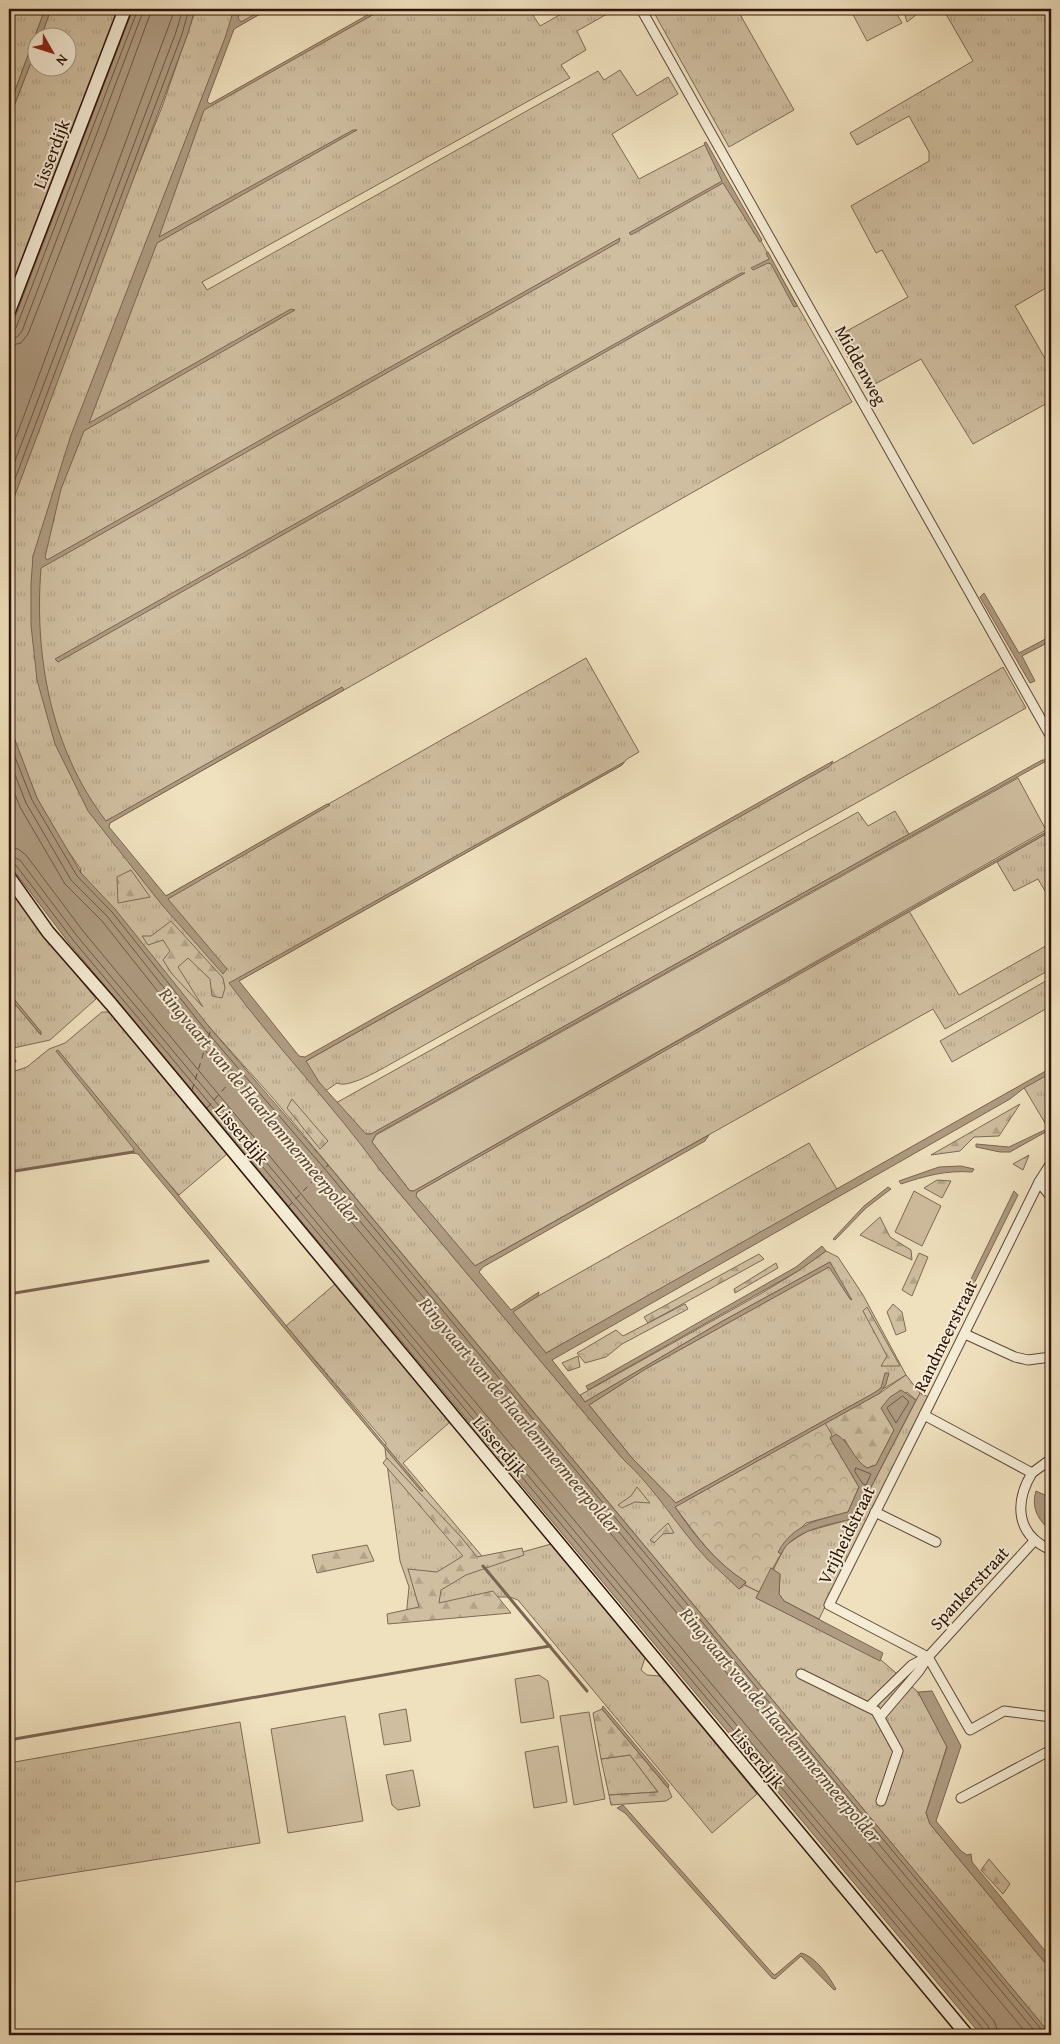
<svg xmlns="http://www.w3.org/2000/svg" width="1060" height="2044" font-family="'Gentium Book Plus',serif">
<style>
.grass{fill:url(#grass-tufts);stroke:#7e6956}
.forest{fill:url(#forest-firs);stroke:#7e6956}
.park{fill:url(#park-crowns);stroke:#7e6956}
.garden{fill:#cfbea0;stroke:#7e6956}
.water{fill:#ae9b81;stroke:#7b6552}
.lines{fill:none;stroke-linecap:round;stroke-linejoin:round}
.shore{stroke:#6e5846;stroke-width:1}
.stream{stroke:#7b6552;stroke-width:3}
.ferry{stroke:#614a3a;stroke-width:1;stroke-dasharray:6 5;stroke-linecap:butt}
.street-casing{stroke:#5e4738;stroke-width:11}
.secondary-casing{stroke:#2e140b;stroke-width:15}
.street{stroke:#f5ecd5;stroke-width:9}
.secondary{stroke:#f5ecd5;stroke-width:12}
.labels{text-anchor:middle;dominant-baseline:central;stroke-width:4;stroke-linejoin:round;paint-order:stroke}
.street-label{font-size:18px;fill:#2e140b;stroke:#f5ecd5}
.water-label{font-size:19px;font-style:italic;fill:#614a3a;stroke:#f5ecd5}
</style>
<defs>
<pattern id="grass-tufts" width="24" height="20" patternUnits="userSpaceOnUse" patternTransform="scale(1.25)"><rect width="24" height="20" fill="#cfbea0"/><path d="M3 7l-1-3M5 7V3M7 7l1-3M15 17l-1-3M17 17v-4M19 17l1-3" fill="none" stroke="#b2a288"/></pattern>
<pattern id="forest-firs" width="22" height="20" patternUnits="userSpaceOnUse" patternTransform="scale(1.25)"><rect width="22" height="20" fill="#cfbea0"/><path d="M5 1l3.5 6h-7zM16 11l3.5 6h-7z" fill="#b2a288"/></pattern>
<pattern id="park-crowns" width="20" height="18" patternUnits="userSpaceOnUse" patternTransform="scale(1.25)"><rect width="20" height="18" fill="#cfbea0"/><path d="M2 6a3 3 0 1 1 6 0M12 15a3 3 0 1 1 6 0" fill="none" stroke="#b2a288"/></pattern>
</defs>
<rect width="100%" height="100%" fill="#f0e1be"/>
<filter id="stains"><feTurbulence type="fractalNoise" baseFrequency=".004" numOctaves="4"/><feColorMatrix values="0 0 0 0 .2 0 0 0 0 .09 0 0 0 0 .02 0 0 0 .5 -.17"/></filter>
<radialGradient id="worn" r=".72"><stop offset=".6" stop-color="#630" stop-opacity="0"/><stop offset="1" stop-color="#630" stop-opacity=".3"/></radialGradient>
<g class="grass">
<polygon points="9,9 45,9 9,107"/>
<polygon points="51,9 121,9 9,304 9,119 37,47 38,68 68,68 68,38 41,37"/>
<path d="M196,9H269L231,30L200,110L383,9H529L540,26L570,9H616L577,31L586,50L561,65L570,78L202,282L207,290L598,71L604,80L620,70L637,96L668,77L678,94L612,134L639,179L706,144L852,402L106,825L136,865L166,896L586,658L639,752L627,759L622,765L235,983L301,1064L1000,669L1003,667L1026,708L403,1057C390,1064 349,1090 337,1083L324,1092L380,1170L623,1459L640,1474L739,1589L745,1585L759,1592L756,1598L881,1660L918,1692L947,1746L926,1813L930,1824L1051,1970V2035L272,1097L195,1011L81,873L80,868L61,841L37,798L9,727V510L114,226L162,107Z"/>
<polygon points="652,9 737,9 794,110 729,147"/>
<polygon points="943,9 1051,9 1051,285 1015,306 1051,369 1051,401 973,444 921,359 866,389 836,337 908,297 882,250 876,253 851,206 929,161 929,152 909,116 857,145 850,133 973,61"/>
<polygon points="895,811 909,834 371,1134 366,1134 334,1104 858,812 868,826"/>
<polygon points="1051,831 1051,888 1045,891 1038,879 1014,891 997,862"/>
<polygon points="9,886 23,908 96,999 50,1040 9,1049 9,997 40,1034 41,1032 9,993"/>
<polygon points="909,911 959,995 1051,943 1051,969 945,1029 933,1009 475,1266 415,1196 417,1192"/>
<polygon points="1051,978 1051,1006 952,1062 940,1041"/>
<polygon points="102,1012 109,1012 227,1154 179,1195 138,1149 133,1152 9,1172 9,1073 27,1067 49,1049 65,1043"/>
<polygon points="1051,1070 1051,1127 1048,1128 1023,1086"/>
<polygon points="809,1143 838,1191 546,1353 510,1312"/>
<polygon points="826,1251 838,1257 863,1295 906,1375 883,1389 886,1384 886,1373 881,1388 874,1393 676,1503 632,1458 589,1405 647,1368 830,1266 832,1270 830,1262 721,1322 585,1402 580,1395 762,1293 798,1271"/>
<polygon points="335,1284 450,1422 403,1463 487,1562 551,1544 645,1658 641,1670 647,1675 660,1676 757,1794 712,1833 518,1600 510,1597 499,1597 406,1617 409,1587 400,1561 385,1449 386,1443 286,1326"/>
<polygon points="920,1393 929,1397 819,1619 784,1601 779,1594 780,1574 773,1570 786,1545 798,1537 808,1531 855,1518"/>
<polygon points="240,1722 260,1843 9,1883 9,1763"/>
<polygon points="630,1755 658,1792 609,1795 601,1759"/>
</g>
<g class="forest">
<polygon points="903,9 912,9 916,15 907,22"/>
<polygon points="131,870 150,897 118,903 117,877"/>
<polygon points="171,921 223,978 225,988 222,998 212,996 210,979 188,958 178,967 203,1007 172,974 163,960 170,951 163,940 148,945 142,936 151,936"/>
<polygon points="292,1099 328,1141 320,1149 287,1108"/>
<polygon points="1020,1104 999,1136 974,1137 960,1151 931,1155"/>
<polygon points="1029,1155 1023,1170 1013,1164"/>
<polygon points="937,1180 951,1181 942,1198 924,1188"/>
<polygon points="880,1217 890,1237 911,1250 912,1260 860,1235"/>
<polygon points="919,1253 928,1257 912,1296 902,1290"/>
<polygon points="759,1254 764,1259 648,1323 644,1317"/>
<polygon points="776,1263 778,1268 735,1293 734,1289"/>
<polygon points="893,1304 902,1312 906,1331 896,1335 887,1312"/>
<polygon points="867,1307 900,1366 881,1366 887,1356 863,1311"/>
<polygon points="578,1356 580,1367 568,1371 562,1363"/>
<path d="M906,1375L920,1393L916,1400L907,1392L881,1408L894,1430L876,1465L867,1468L858,1462L844,1439L859,1487L814,1521L806,1523L778,1552L781,1554L759,1592L745,1585L746,1582C713,1561 698,1537 675,1507L880,1393Z"/>
<polygon points="387,1458 461,1537 477,1557 522,1548 524,1555 466,1575 441,1590 439,1603 493,1591 511,1613 388,1624 387,1614 419,1607 408,1569 437,1572 463,1556 383,1463"/>
<polygon points="637,1487 650,1503 635,1502 622,1508 618,1505 631,1496"/>
<polygon points="668,1523 674,1533 663,1534 654,1543 650,1540"/>
<polygon points="367,1545 374,1561 317,1573 312,1555"/>
<polygon points="602,1709 668,1788 672,1797 666,1801 611,1805 609,1795 658,1792 630,1755 601,1759 593,1713"/>
<polygon points="989,1859 1010,1884 1003,1894 981,1870"/>
</g>
<g class="park">
<polygon points="685,1304 688,1309 622,1344 606,1357 585,1363 577,1353 616,1330 623,1336"/>
<path d="M825,1423L832,1435L830,1438L859,1487L848,1512L806,1523L778,1552L781,1554L759,1592L745,1585L746,1582C713,1561 698,1537 675,1507Z"/>
</g>
<g class="garden">
<polygon points="850,9 894,9 902,23 867,41"/>
<polygon points="1018,778 1046,830 414,1191 410,1191 372,1142 376,1135"/>
<polygon points="914,1191 941,1206 922,1246 895,1232"/>
<polygon points="539,1675 548,1681 554,1718 521,1723 515,1679"/>
<polygon points="406,1709 411,1741 384,1745 379,1714"/>
<polygon points="589,1712 605,1799 574,1805 560,1716"/>
<polygon points="345,1716 363,1821 288,1833 271,1729"/>
<polygon points="558,1746 567,1802 534,1808 525,1752"/>
<polygon points="413,1770 420,1806 398,1810 392,1805 386,1775"/>
</g>
<g class="water">
<polygon points="45,9 51,9 41,37 38,38 37,47 9,119 9,107"/>
<polygon points="133,9 195,9 187,36 9,511 9,333"/>
<path d="M234,9H241L238,18L241,22L264,9H269L234,29L207,101L210,104L378,9H383L204,110L159,237L353,130H357L157,243L89,423L291,309L295,310L84,431L61,489L45,557L47,560L620,238L619,242L41,568C34,657 51,749 106,821L342,687L344,690L110,823L109,827L166,896L327,804L330,805L168,899L227,969L223,974L162,905L88,811L55,744L37,680L31,625V584L33,556L71,435L225,38Z"/>
<polygon points="706,142 762,240 760,242 723,183 631,235 629,233 722,181 704,143"/>
<polygon points="768,252 797,306 794,307 771,264 768,263 753,270 751,268 769,259 766,253"/>
<polygon points="741,273 745,273 58,662 55,659"/>
<polygon points="984,593 1019,653 1051,636 1051,641 1022,656 1035,681 1030,683 980,597"/>
<polygon points="9,724 37,798 81,873 115,909 211,1029 328,1165 1051,2035 981,2035 69,943 9,864"/>
<path d="M1042,760H1048L376,1134L372,1142L410,1191H414L1051,829V831L417,1192L416,1196L475,1266L709,1135L705,1141L483,1267L479,1272L511,1310L539,1292L538,1296L513,1312L546,1353L1051,1068V1073L1024,1088L1010,1099L552,1360L585,1402L721,1322L830,1262L852,1300L850,1299L829,1267L647,1368L589,1405L632,1458L676,1503L874,1393L881,1388L885,1373H889L886,1384L880,1393L675,1507C695,1536 716,1563 746,1582L739,1589C729,1579 718,1570 708,1560C678,1528 656,1489 623,1459L380,1170C333,1105 277,1048 229,983L624,762L622,765L239,981L299,1056L305,1057L833,761L830,766L306,1061L319,1082L366,1134H371Z"/>
<polygon points="9,993 41,1032 41,1035 9,997"/>
<polygon points="58,1050 423,1491 421,1491 138,1154 133,1153 134,1149 56,1051"/>
<polygon points="1051,1127 1051,1129 1010,1152 1000,1152 976,1147 976,1144 1009,1147"/>
<path d="M961,1166L974,1169L972,1172C946,1170 925,1176 901,1184L899,1181L939,1167Z"/>
<polygon points="888,1187 891,1189 866,1208 835,1240 833,1239 864,1206"/>
<polygon points="1014,1191 1018,1195 929,1374 925,1373"/>
<polygon points="822,1246 826,1251 798,1271 588,1390 586,1386 594,1382 796,1267"/>
<path d="M901,1390L916,1400L855,1518C830,1525 793,1529 781,1554L778,1552C794,1523 819,1520 848,1512L859,1487L830,1438L836,1434C850,1442 853,1459 867,1468L876,1465L894,1430L881,1408L890,1397Z"/>
<path d="M1036,1491L1047,1496L1046,1505L1051,1506V1531C1038,1520 1031,1508 1036,1491Z"/>
<polygon points="771,1568 780,1574 779,1594 784,1601 883,1653 880,1661 756,1598"/>
<polygon points="932,1691 961,1746 936,1821 961,1851 967,1855 971,1854 972,1862 1051,1958 1051,1970 930,1824 926,1813 947,1747 918,1692"/>
<polygon points="603,1706 669,1785 668,1788 602,1709"/>
<path d="M623,1805L773,1974L775,1975L801,1953C816,1957 828,1975 836,1989L834,1990L801,1956L775,1979L772,1978L625,1813L617,1808Z"/>
</g>
<g class="lines">
<g class="shore">
<polyline points="9,332 16,328 138,9"/>
<polyline points="9,339 17,337 22,331 144,9"/>
<polyline points="9,346 21,343 28,334 106,134 152,9"/>
<polyline points="9,456 175,9"/>
<polyline points="9,477 176,32 183,9"/>
<polyline points="9,495 182,34 189,9"/>
<polyline points="9,742 32,800 77,876 112,912 207,1032 324,1168 1046,2035"/>
<polyline points="9,759 26,803 71,880 107,916 202,1036 319,1172 1038,2035"/>
<polyline points="9,779 20,807 65,884 102,921 197,1041 314,1177 1028,2035"/>
<polyline points="9,848 18,849 26,855 83,931 321,1218 994,2021 999,2035"/>
<polyline points="9,855 20,860 77,936 988,2026 991,2035"/>
<polyline points="9,861 15,864 73,940 984,2030 985,2035"/>
<polygon points="903,1396 909,1402 896,1423 887,1408"/>
<polygon points="856,1468 871,1474 866,1485 863,1484 855,1472"/>
</g>
<g class="stream">
<polyline points="9,1063 15,1061"/>
<polyline points="9,1172 133,1152"/>
<polyline points="9,1294 208,1261"/>
<polyline points="483,1566 587,1691"/>
<polyline points="9,1740 550,1646"/>
</g>
<g class="ferry">
<polyline points="192,1090 211,1029"/>
<polyline points="207,1108 244,1066"/>
<polyline points="288,1207 328,1165"/>
</g>
<defs>
<g id="street">
<polyline points="641,9 1051,737"/>
<path d="M1051,1163L1039,1182L924,1415L1032,1473C1014,1503 1016,1535 1051,1550"/>
<polyline points="1039,1182 1051,1197"/>
<polyline points="965,1334 1015,1357 1028,1360 1051,1357"/>
<polyline points="924,1415 829,1605 928,1657 970,1730 1004,1711 1051,1717"/>
<polyline points="1032,1473 1051,1459"/>
<polyline points="875,1512 936,1542"/>
<polyline points="801,1674 876,1711 898,1751 881,1801"/>
<polyline points="869,1707 912,1665 927,1657"/>
<polyline points="880,1717 919,1671 928,1657 1035,1540"/>
<polyline points="961,1798 1051,1750"/>
</g>
<g id="secondary">
<polyline points="9,311 125,9"/>
<polyline points="9,877 48,932 111,1004 967,2035"/>
</g>
</defs>
<use href="#street" class="street-casing"/>
<use href="#secondary" class="secondary-casing"/>
<use href="#street" class="street"/>
<use href="#secondary" class="secondary"/>
</g>
<g class="labels">
<g class="street-label">
<text transform="translate(51 154) rotate(-69)">Lisserdijk</text>
<text transform="translate(861 365) rotate(61)">Middenweg</text>
<text transform="translate(242 1134) rotate(50)">Lisserdijk</text>
<text transform="translate(945 1336) rotate(-64)">Randmeerstraat</text>
<text transform="translate(500 1446) rotate(50)">Lisserdijk</text>
<text transform="translate(846 1535) rotate(-64)">Vrijheidstraat</text>
<text transform="translate(969 1588) rotate(-47)">Spankerstraat</text>
<text transform="translate(758 1758) rotate(50)">Lisserdijk</text>
</g>
<g class="water-label">
<text transform="translate(260 1105) rotate(50)">Ringvaart van de Haarlemmermeerpolder</text>
<text transform="translate(520 1415) rotate(50)">Ringvaart van de Haarlemmermeerpolder</text>
<text transform="translate(781 1725) rotate(50)">Ringvaart van de Haarlemmermeerpolder</text>
</g>
</g>
<rect width="1060" height="2044" fill="none" stroke="#f0e1be" stroke-width="30"/>
<rect x="10" y="10" width="1040" height="2024" fill="none" stroke="#2e140b" stroke-width="2.5"/>
<rect x="15" y="15" width="1030" height="2014" fill="none" stroke="#2e140b"/>
<g transform="translate(52 52) rotate(129)"><circle r="24" fill="#f5ecd5" stroke="#a59684"/>
<path d="M0-4L9 19L0 12L-9 19Z" fill="#8f2418"/>
<text y="-8" font-size="14" font-weight="bold" text-anchor="middle" fill="#2e140b">N</text>
</g>
<rect width="100%" height="100%" filter="url(#stains)"/>
<rect width="100%" height="100%" fill="url(#worn)"/>
</svg>
